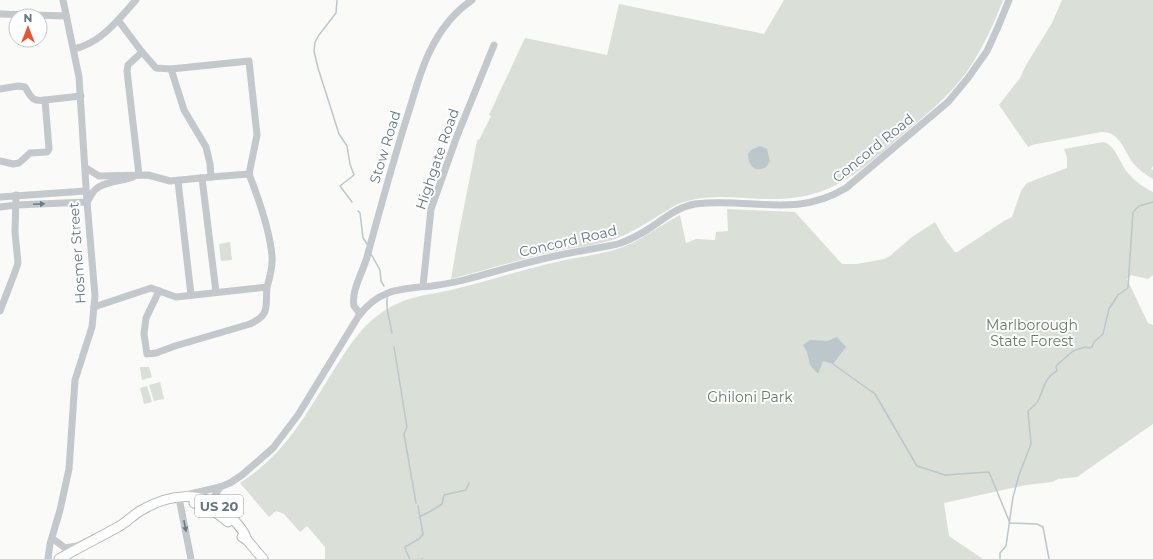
<svg xmlns="http://www.w3.org/2000/svg" width="1153" height="559" font-family="Montserrat,sans-serif">
<style>
.green{fill:#dadfd7}
.water{fill:#bbc7cb}
.lines{fill:none;stroke-linecap:round;stroke-linejoin:round}
.stream{stroke:#bbc7cb;stroke-width:1.5}
.major-casing{stroke:#b5babe;stroke-width:11}
.minor{stroke:#c3c8cc;stroke-width:7}
.major{stroke:#fff;stroke-width:9}
.oneway{fill:#6a7a87}
.labels{text-anchor:middle;dominant-baseline:central;stroke-width:4;stroke-linejoin:round;paint-order:stroke}
.shield{fill:#fff;stroke:#939fa8;stroke-width:1}
.shield-label{font-size:13px;font-weight:bold;fill:#657683}
.street-label{font-size:14px;fill:#657683;stroke:#fff}
.park-label{font-size:14px;fill:#687a64;stroke:#fff}
</style>
<rect width="100%" height="100%" fill="#fafaf8"/>
<g class="green">
<path d="M784,0H1003C993,26 982,50 966,73C949,96 928,113 907,131C874,159 844,190 799,197C761,204 722,190 684,202C675,204 667,211 658,216C645,224 632,232 618,238C598,245 577,247 557,251C521,259 486,270 451,279L459,232L477,141L478,139L479,140L491,116L489,115L525,38L607,55L619,4L764,34Z"/>
<path d="M1062,0H1153V166L1151,169L1153,170V179C1145,174 1139,170 1133,163C1124,151 1120,131 1101,132L1032,145L1028,147L999,105L1020,78L1026,65L1052,23Z"/>
<path d="M1103,142C1115,144 1120,164 1128,173C1135,181 1143,187 1153,192V275L1148,279L1131,275L1127,279L1148,323L1153,325V424L1077,477L1058,479L1052,482L1026,485L944,503L949,536L983,559H325V547L307,526L300,532L284,514L276,511L269,517L240,483C285,454 304,417 332,373C346,351 359,328 381,313C407,295 426,296 455,289C490,280 525,269 561,261C578,257 596,255 614,250C639,243 658,226 680,215L686,243L696,239L715,240L716,232L728,231L727,209L795,212L842,264H857L884,259L890,256L912,237L935,222L944,238L955,252H957L1004,221L1012,217L1021,191L1027,183L1067,168V158L1064,149Z"/>
<polygon points="230,242 232,260 221,261 219,244"/>
<polygon points="140,367 149,367 152,377 142,380"/>
<polygon points="160,382 164,399 154,401 149,385"/>
<polygon points="147,386 152,402 144,404 140,388"/>
</g>
<g class="water">
<path d="M760,146L767,149L770,161L766,167C755,173 748,166 748,154L751,150Z"/>
<polygon points="837,337 846,347 833,364 823,361 818,374 810,365 807,352 803,345 810,340 828,341"/>
</g>
<g class="lines">
<g class="stream">
<polyline points="337,0 336,13 319,35 315,42 314,51 318,68 333,115 339,134 347,146 350,164 354,175 340,186 352,202"/>
<polyline points="358,211 360,213 363,238 367,244"/>
<polyline points="371,254 380,270 381,281 384,286"/>
<polyline points="387,298 387,308 392,333"/>
<polyline points="394,347 407,427 404,434 416,503"/>
<polyline points="833,364 875,394 917,466 945,475 989,472 1010,523 1037,524 1043,527 1049,559"/>
<polyline points="419,517 431,511 442,504 444,495 466,490 469,483"/>
<polyline points="410,559 406,551 405,547 419,539 423,534 418,506"/>
<polyline points="421,559 423,559"/>
<path d="M1000,559V553L1006,546L1013,497L1019,475L1031,444L1028,411C1032,408 1037,403 1039,399C1043,389 1046,376 1057,371L1056,366L1073,351L1085,347L1089,348L1092,347L1094,342L1103,334L1109,309L1118,295L1128,288L1133,212L1139,206L1153,202"/>
</g>
<defs>
<g id="major">
<path d="M194,503C208,506 218,513 228,522"/>
<polyline points="242,537 247,540 263,559"/>
<path d="M59,559C78,548 98,538 118,527C126,523 132,516 140,511C168,494 202,489 227,513C235,521 244,530 247,540"/>
</g>
</defs>
<use href="#major" class="major-casing"/>
<g class="minor">
<polyline points="0,14 66,16"/>
<polyline points="118,20 142,52 156,68 171,69 249,61 257,135 249,174"/>
<path d="M74,49C101,43 118,20 136,0"/>
<polyline points="171,69 184,110 206,147 210,164 211,177"/>
<path d="M0,89L18,86L25,87C31,97 32,102 45,100L49,149L47,152L30,153L19,163L13,164L0,161"/>
<polyline points="45,100 81,96"/>
<path d="M86,168L99,176L148,175L170,181L211,177L249,174C258,197 270,232 272,256C273,266 270,277 267,287L176,297L151,288L94,307"/>
<polyline points="139,175 127,71 128,65 142,52"/>
<polyline points="202,178 216,292"/>
<polyline points="178,181 191,295"/>
<polyline points="0,197 86,191"/>
<path d="M0,207L16,205L87,202C90,198 92,192 96,189C103,182 123,181 133,177"/>
<polyline points="423,286 431,209 457,136 494,45"/>
<path d="M159,291L146,318L144,334L147,354L156,353L175,346L250,324C271,314 265,307 267,287"/>
<polyline points="0,311 15,272 18,263 15,232 16,195"/>
<path d="M360,314L354,306C351,290 363,272 367,257C380,209 393,161 408,114C415,92 420,71 430,51C440,30 453,13 472,0"/>
<path d="M186,495L220,487L230,483L242,475L273,448L298,415L358,317C378,289 400,289 432,286C445,284 458,282 471,278C504,269 537,259 570,253C587,249 604,248 621,243C631,239 641,234 650,228C665,218 677,207 695,204C749,197 795,219 846,188L948,102L968,78L987,51L998,27L1009,0"/>
<polyline points="180,503 191,559"/>
<polyline points="206,503 213,499 220,487"/>
<polyline points="56,541 65,548 77,546"/>
<polyline points="48,559 50,544 60,510 69,469 75,380 92,327 95,296 87,202 79,77 63,0"/>
</g>
<use href="#major" class="major"/>
</g>
<defs><path id="oneway-solid" d="M-6-.8H1V-3.2L6.5 0L1 3.2V.8H-6Z"/></defs>
<g class="oneway">
<use href="#oneway-solid" transform="translate(39 204) rotate(-2)"/>
<use href="#oneway-solid" transform="translate(185 526) rotate(79)"/>
</g>
<g class="labels">
<rect class="shield" x="195" y="495" width="48" height="22" rx="3"/>
<g class="shield-label">
<text x="219" y="506">US 20</text>
</g>
<g class="street-label">
<text transform="translate(385 147) rotate(-73)">Stow Road</text>
<text transform="translate(873 148) rotate(-39)">Concord Road</text>
<text transform="translate(437 159) rotate(-71)">Highgate Road</text>
<text transform="translate(568 241) rotate(-13)">Concord Road</text>
<text transform="translate(77 253) rotate(-94)">Hosmer Street</text>
</g>
<g class="park-label">
<text x="1032" y="325">Marlborough<tspan x="1032" dy="16">State Forest</tspan></text>
<text x="750" y="397">Ghiloni Park</text>
</g>
</g>
<g transform="translate(28 28)"><circle r="19" fill="#ffffff" stroke="#c1c8cd"/>
<path d="M0-3L7 15L0 10L-7 15Z" fill="#e4572e"/>
<text y="-6" font-size="11" font-weight="bold" text-anchor="middle" fill="#657683">N</text>
</g>
</svg>
